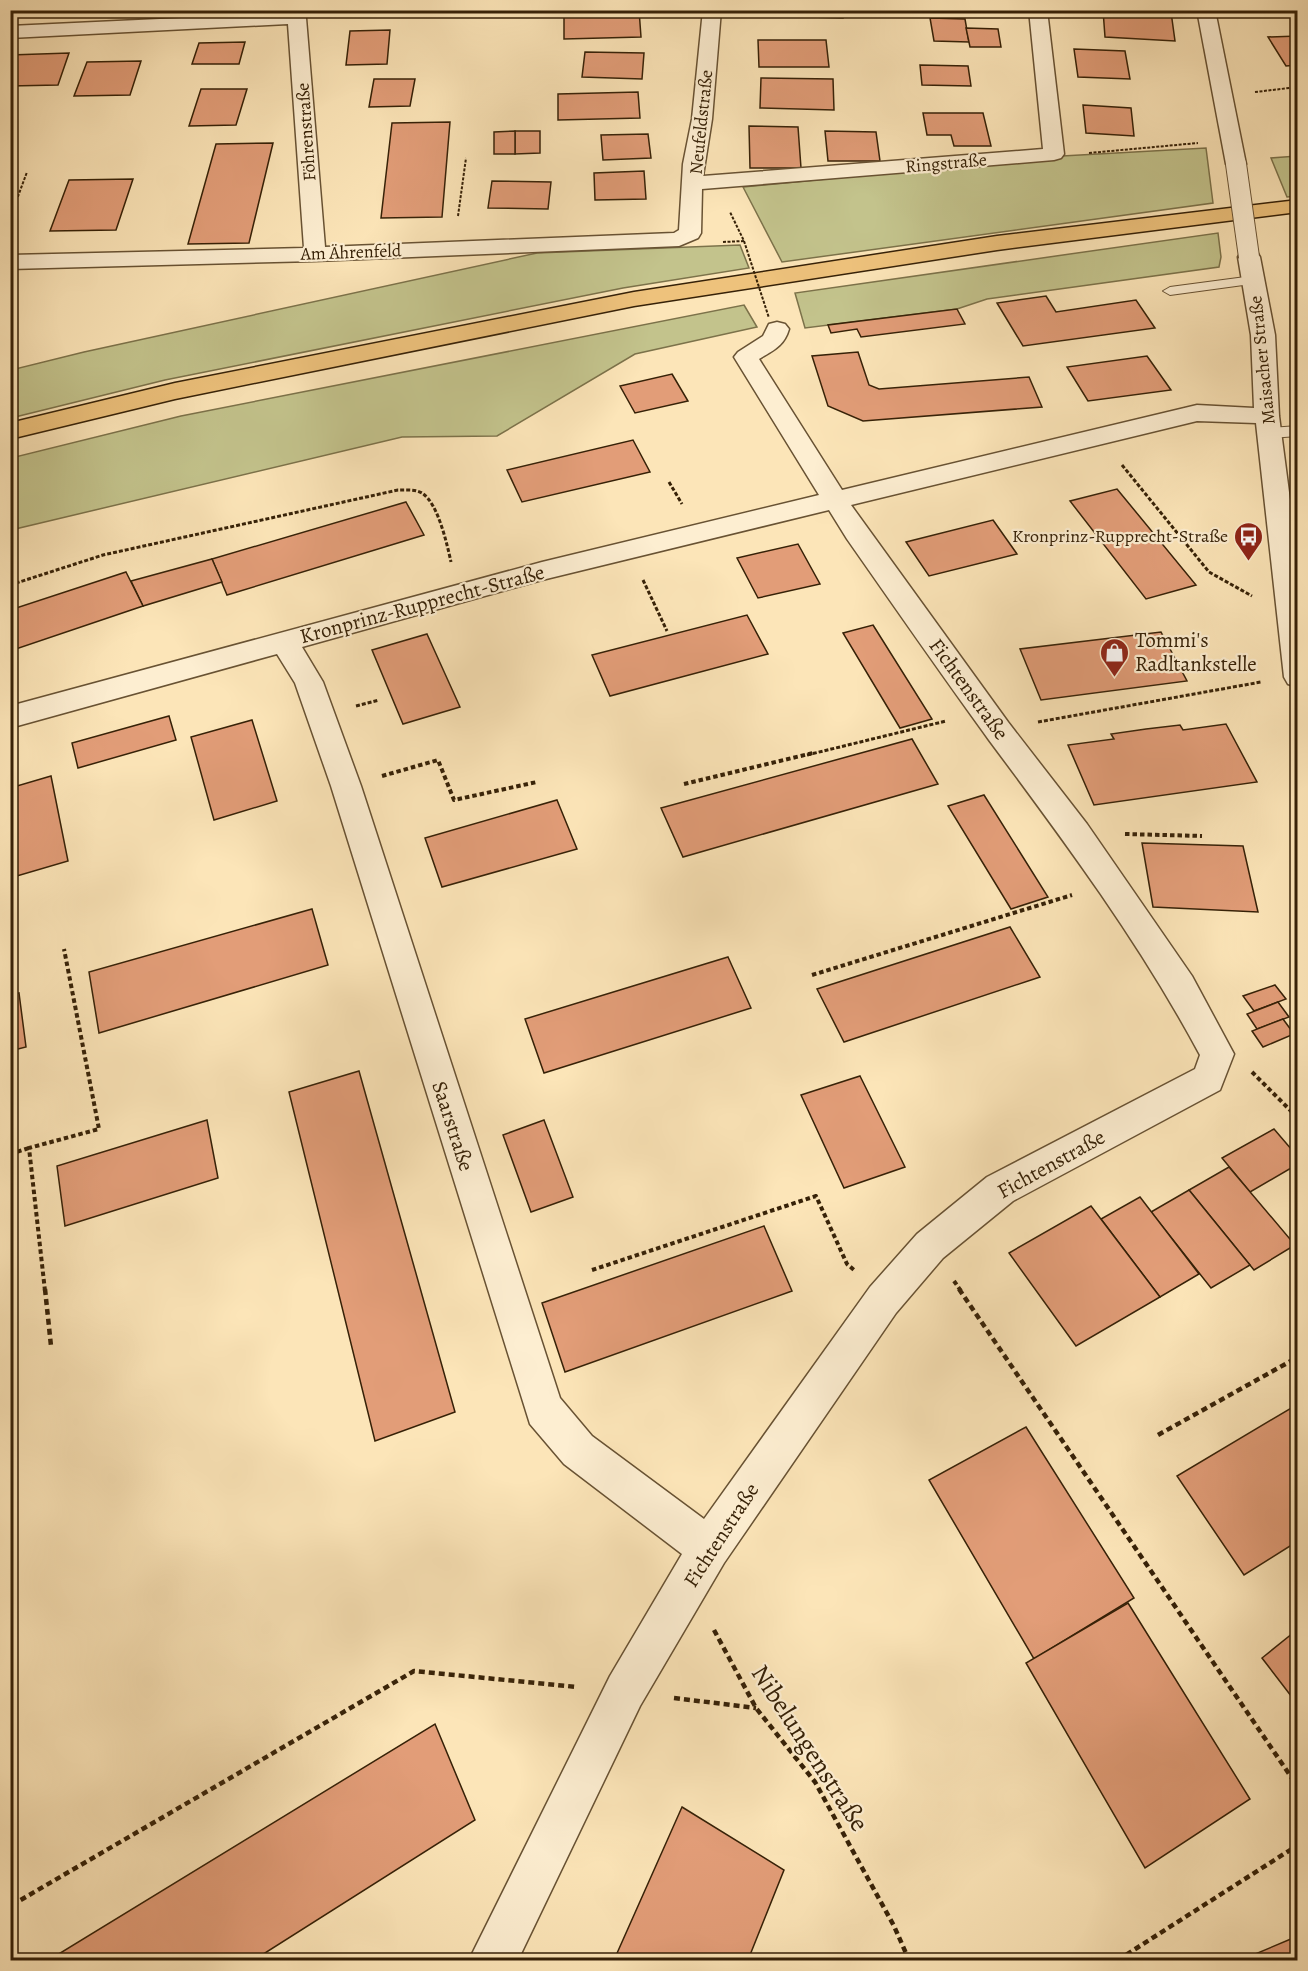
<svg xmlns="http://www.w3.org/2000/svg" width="1308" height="1971" font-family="Alegreya,serif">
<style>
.green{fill:#c3c38c;stroke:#7c724a;stroke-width:1.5}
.building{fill:#e29d78;stroke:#362107;stroke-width:1.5}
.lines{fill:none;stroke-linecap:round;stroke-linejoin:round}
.lane-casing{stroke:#685233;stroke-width:2}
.street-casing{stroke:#685233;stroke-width:3}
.highway-casing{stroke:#362107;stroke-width:3}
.path-far3{stroke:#362107;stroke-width:2;stroke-dasharray:3 1.5;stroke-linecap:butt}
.path-far2{stroke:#362107;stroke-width:3;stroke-dasharray:4 2;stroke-linecap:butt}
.path-far1{stroke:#362107;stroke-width:4;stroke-dasharray:4.5 3;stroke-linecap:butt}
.path{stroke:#362107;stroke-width:4.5;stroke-dasharray:6 4;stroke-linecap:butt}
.lane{fill:#fdeed1;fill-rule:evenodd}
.street{fill:#fdeed1;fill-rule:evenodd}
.highway{fill:#eec27c;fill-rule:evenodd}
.street-bridge-casing{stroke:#685233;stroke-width:22;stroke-linecap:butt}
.path-bridge{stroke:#362107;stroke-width:2;stroke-dasharray:3 1.5;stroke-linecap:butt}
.street-bridge{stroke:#fdeed1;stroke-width:20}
.labels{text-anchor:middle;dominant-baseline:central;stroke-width:4.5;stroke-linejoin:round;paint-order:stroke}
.far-street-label{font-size:18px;fill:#362107;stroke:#fdeed1}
.far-poi-label{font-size:18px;fill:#362107;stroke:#fdeed1;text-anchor:end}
.street-label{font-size:21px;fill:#362107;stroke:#fdeed1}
.poi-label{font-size:21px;fill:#362107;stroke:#fdeed1;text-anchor:start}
.near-street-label{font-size:26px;fill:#362107;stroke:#fdeed1}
</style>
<rect width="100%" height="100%" fill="#fce5b8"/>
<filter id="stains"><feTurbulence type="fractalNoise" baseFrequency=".00333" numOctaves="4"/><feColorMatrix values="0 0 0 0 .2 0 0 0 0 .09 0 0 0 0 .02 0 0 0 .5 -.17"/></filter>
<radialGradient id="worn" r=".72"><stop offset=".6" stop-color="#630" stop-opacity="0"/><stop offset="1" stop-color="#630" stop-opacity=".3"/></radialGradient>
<g class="green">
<polygon points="1206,148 1213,203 782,262 743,187 1062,156"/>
<polygon points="1297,156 1297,196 1287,197 1271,158"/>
<polygon points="1218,233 1221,257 1219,267 987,299 957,309 805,328 795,293"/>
<polygon points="740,245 749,268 623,288 165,380 11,418 11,370 84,352 537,253"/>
<polygon points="744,305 757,327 635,354 497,436 402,437 11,530 11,458 181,416"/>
</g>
<g class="building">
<polygon points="10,10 56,10 53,16 10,16"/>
<polygon points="564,10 639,10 641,37 564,39"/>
<polygon points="776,10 843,10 843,18 775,16"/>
<polygon points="1103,10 1171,12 1175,41 1105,37"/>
<polygon points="930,18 965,19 969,42 934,41"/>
<polygon points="966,28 998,29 1001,47 970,47"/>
<polygon points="390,30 387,64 346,65 350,31"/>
<polygon points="1298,36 1298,65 1286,66 1268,37"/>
<polygon points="758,40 826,40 829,67 759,67"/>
<polygon points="245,42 239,64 192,64 199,43"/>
<polygon points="1074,49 1125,51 1130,79 1078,77"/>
<polygon points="585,52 644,53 642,79 582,77"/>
<polygon points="69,53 58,85 10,86 10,55"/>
<polygon points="141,61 130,95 74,96 87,62"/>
<polygon points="920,65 968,66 971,86 922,85"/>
<polygon points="761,78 833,79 834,110 760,108"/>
<polygon points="374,79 415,79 410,106 369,107"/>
<polygon points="201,89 247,89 236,125 189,126"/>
<polygon points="638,92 640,118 558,120 558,94"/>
<polygon points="1083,105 1131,108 1134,136 1086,133"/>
<polygon points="923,113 983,113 991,146 954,146 951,135 927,135"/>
<polygon points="450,122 442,217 381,218 392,123"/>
<polygon points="749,126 798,127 801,168 750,168"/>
<polygon points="515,131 540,131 540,153 515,154"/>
<polygon points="515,131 515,154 494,154 494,132"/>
<polygon points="825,131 876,132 880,161 828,161"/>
<polygon points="648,134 651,158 603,160 601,135"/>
<polygon points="273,143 249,243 188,244 216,144"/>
<polygon points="644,171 646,199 595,200 594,173"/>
<polygon points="133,179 116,230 50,231 69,180"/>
<polygon points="492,181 551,182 548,209 488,208"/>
<polygon points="1046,296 1056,312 1136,300 1155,328 1023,346 997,303"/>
<polygon points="957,309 965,324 861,337 857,329 831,333 828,325"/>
<polygon points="858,352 869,385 879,389 1029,377 1042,407 863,421 828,406 812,356"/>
<polygon points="1147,356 1171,390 1088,401 1067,367"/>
<polygon points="672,374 688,401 635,413 620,386"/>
<polygon points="633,440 650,472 522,502 507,470"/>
<polygon points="1117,489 1196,585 1146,599 1070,501"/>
<polygon points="406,502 424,535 227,595 212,559"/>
<polygon points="993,520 1017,554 929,576 906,542"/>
<polygon points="798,544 820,584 758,598 737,558"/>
<polygon points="212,559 222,582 143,606 131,581"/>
<polygon points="126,572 143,606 10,651 10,610"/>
<polygon points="747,615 768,654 610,696 592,655"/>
<polygon points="873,625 932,719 900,728 843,633"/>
<polygon points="1161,632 1187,681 1041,700 1020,649"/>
<polygon points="427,634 460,707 403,724 372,650"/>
<polygon points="169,716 176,740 78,768 72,743"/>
<polygon points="252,720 277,801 214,820 191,737"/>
<polygon points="1226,724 1257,782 1094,805 1068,745 1114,739 1111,734 1146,729 1180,725 1183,730"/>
<polygon points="912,739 938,784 683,857 661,808"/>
<polygon points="51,776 68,861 10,878 10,788"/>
<polygon points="984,795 1048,897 1011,909 948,806"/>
<polygon points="557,800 577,849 442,887 425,838"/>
<polygon points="1142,843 1243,846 1258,912 1153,907"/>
<polygon points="312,909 328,965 99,1033 89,972"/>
<polygon points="1010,927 1040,977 844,1042 817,989"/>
<polygon points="728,957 751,1008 544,1073 525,1019"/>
<polygon points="1275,985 1286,999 1254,1011 1243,996"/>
<polygon points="19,993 26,1047 10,1051 10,995"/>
<polygon points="1278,1002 1289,1017 1257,1029 1247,1014"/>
<polygon points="1283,1019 1294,1034 1263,1047 1252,1031"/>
<polygon points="359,1071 455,1412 375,1441 289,1092"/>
<polygon points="860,1076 905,1167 844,1188 801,1095"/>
<polygon points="207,1120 218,1178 65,1226 57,1166"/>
<polygon points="544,1120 573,1197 531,1212 503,1135"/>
<polygon points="1274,1129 1298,1157 1298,1164 1250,1192 1222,1158"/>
<polygon points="1229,1167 1295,1245 1254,1270 1189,1190"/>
<polygon points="1189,1190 1250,1265 1211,1288 1151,1212"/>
<polygon points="1140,1197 1199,1274 1160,1297 1101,1219"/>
<polygon points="1091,1206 1160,1297 1076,1346 1009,1253"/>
<polygon points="764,1226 792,1291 565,1372 542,1303"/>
<polygon points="1298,1404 1298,1541 1244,1575 1177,1476"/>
<polygon points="1026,1427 1134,1598 1034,1659 929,1480"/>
<polygon points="1128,1603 1250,1799 1145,1868 1026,1663"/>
<polygon points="1298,1629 1298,1705 1262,1658"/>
<polygon points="435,1724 475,1820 254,1960 53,1960 52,1958"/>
<polygon points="682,1807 784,1870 748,1960 614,1960"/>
<polygon points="1298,1936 1298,1960 1241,1960"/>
</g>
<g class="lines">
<defs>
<g id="lane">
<polygon points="1253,276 1258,277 1260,280 1258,283 1170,295 1163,291 1170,287"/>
<polygon points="1298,426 1298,436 1269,438 1262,433 1269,428"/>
</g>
<g id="street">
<polygon points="290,10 308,10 306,18 325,247 674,233 679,230 683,164 692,119 703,10 721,10 712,119 703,176 1043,149 1029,10 1047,10 1064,154 1061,158 1054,160 702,189 701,233 698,238 679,246 315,261 10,269 10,255 304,248 288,24 10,38 10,26 289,13"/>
<polygon points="1197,10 1215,10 1246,164 1243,168 1236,170 1229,168 1226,164"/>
<path d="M1249,250L1257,252L1260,257L1275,335L1279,416L1298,561V687L1288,684L1284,677L1256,423L1197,421L851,505L1008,722L1087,824L1192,976L1234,1054L1220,1090L1013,1201L943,1258L896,1313L724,1563L640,1706L518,1960H469L610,1676L682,1554L564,1464L530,1424L331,786L295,683L277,654L10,728V706L542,562L819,495L734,357L738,352L763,336L769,324L777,322L785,324L789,329C784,346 774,350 759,359L842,490L1197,405L1254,408L1251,335L1238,257L1241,252ZM829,510L847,539C894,606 941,674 989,740C1065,842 1140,943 1200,1055L1195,1069L987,1177L917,1234L870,1287L704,1519L592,1436L560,1398L361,786L323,682L302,647L542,580Z"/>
</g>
<polygon id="highway" points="1298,200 1298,212 997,250 634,306 175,399 10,439 10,423 175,383 634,292 997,236"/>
</defs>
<use href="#lane" class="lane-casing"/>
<use href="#street" class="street-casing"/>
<use href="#highway" class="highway-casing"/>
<g class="path-far3">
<polyline points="1255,92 1298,87"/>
<polyline points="1089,153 1198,143"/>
<polyline points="458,216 466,158"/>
<polyline points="10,218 27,172"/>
<polyline points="723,242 744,241 730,212"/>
</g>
<g class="path-far2">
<polyline points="1122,465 1209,572 1252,596"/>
<polyline points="669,482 682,504"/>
<polyline points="643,580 667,631"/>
<path d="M10,585L103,555L398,490C406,490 415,489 422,493C438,503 447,544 451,562"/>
<polyline points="356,706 379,700"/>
<polyline points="1038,722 1261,682"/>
<polyline points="807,755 946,721"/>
</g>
<g class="path-far1">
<polyline points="382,776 438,760 454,800 537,782"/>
<polyline points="684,784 813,753"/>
<polyline points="1125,834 1202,836"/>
<polyline points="812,975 1072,895"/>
<polyline points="1252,1072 1298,1118"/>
<polyline points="10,1154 29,1148"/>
<polyline points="592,1270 816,1196 847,1264 854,1270"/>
<polyline points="954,1281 961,1291"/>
<polyline points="45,1291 29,1148 99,1129 64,949"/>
</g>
<g class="path">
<polyline points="45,1289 51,1346"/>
<polyline points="959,1289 1298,1787"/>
<polyline points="1158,1435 1298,1357"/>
<polyline points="714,1630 756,1708 815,1782 894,1926 909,1960"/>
<polyline points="674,1698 756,1708"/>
<polyline points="12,1905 414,1671 577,1687"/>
<polyline points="1118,1960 1298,1845"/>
</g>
<use href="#lane" class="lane"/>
<use href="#street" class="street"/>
<use href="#highway" class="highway"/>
<defs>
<polyline id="street-bridge" points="1236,164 1249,257"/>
</defs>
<use href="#street-bridge" class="street-bridge-casing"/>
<polyline class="path-bridge" points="744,241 769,318"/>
<use href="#street-bridge" class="street-bridge"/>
</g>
<defs>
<symbol id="bus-pin" viewBox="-11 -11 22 30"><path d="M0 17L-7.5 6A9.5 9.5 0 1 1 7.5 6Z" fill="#8f2418" stroke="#fdeed1"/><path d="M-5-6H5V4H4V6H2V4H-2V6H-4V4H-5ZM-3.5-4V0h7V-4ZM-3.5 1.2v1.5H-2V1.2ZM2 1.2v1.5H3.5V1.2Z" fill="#fff"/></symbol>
<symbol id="shop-pin" viewBox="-11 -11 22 30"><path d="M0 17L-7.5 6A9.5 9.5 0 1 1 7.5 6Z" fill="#8f2418" stroke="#fdeed1"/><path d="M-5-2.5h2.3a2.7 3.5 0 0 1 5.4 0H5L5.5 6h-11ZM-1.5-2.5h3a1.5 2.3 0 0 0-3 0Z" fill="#fff"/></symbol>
</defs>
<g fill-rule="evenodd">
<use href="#bus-pin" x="1232" y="520" width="33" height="45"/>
<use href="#shop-pin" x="1098" y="636" width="33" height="45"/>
</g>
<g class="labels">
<g class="far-street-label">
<text transform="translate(701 122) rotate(-84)">Neufeldstraße</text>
<text transform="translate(306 132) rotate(-94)">Föhrenstraße</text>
<text transform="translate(946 163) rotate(-5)">Ringstraße</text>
<text transform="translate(351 252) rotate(-2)">Am Ährenfeld</text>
<text transform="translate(1262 360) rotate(-96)">Maisacher Straße</text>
</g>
<g class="far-poi-label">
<text x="1228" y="536">Kronprinz-Rupprecht-Straße</text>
</g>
<g class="street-label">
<text transform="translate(422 604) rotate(-15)">Kronprinz-Rupprecht-Straße</text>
<text transform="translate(969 689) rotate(54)">Fichtenstraße</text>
<text transform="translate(453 1126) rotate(72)">Saarstraße</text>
<text transform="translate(1051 1164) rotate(-29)">Fichtenstraße</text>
<text transform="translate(721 1535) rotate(-57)">Fichtenstraße</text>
</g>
<g class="poi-label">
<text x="1135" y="640">Tommi's<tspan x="1135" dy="24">Radltankstelle</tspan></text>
</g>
<g class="near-street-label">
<text transform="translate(810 1748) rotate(57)">Nibelungenstraße</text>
</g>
</g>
<rect width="1308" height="1971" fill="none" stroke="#fce5b8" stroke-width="36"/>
<rect x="12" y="12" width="1284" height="1947" fill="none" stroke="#362107" stroke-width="3"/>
<rect x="18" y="18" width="1272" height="1935" fill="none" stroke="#362107" stroke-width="1.5"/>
<rect width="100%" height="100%" filter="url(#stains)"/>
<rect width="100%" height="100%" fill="url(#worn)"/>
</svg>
